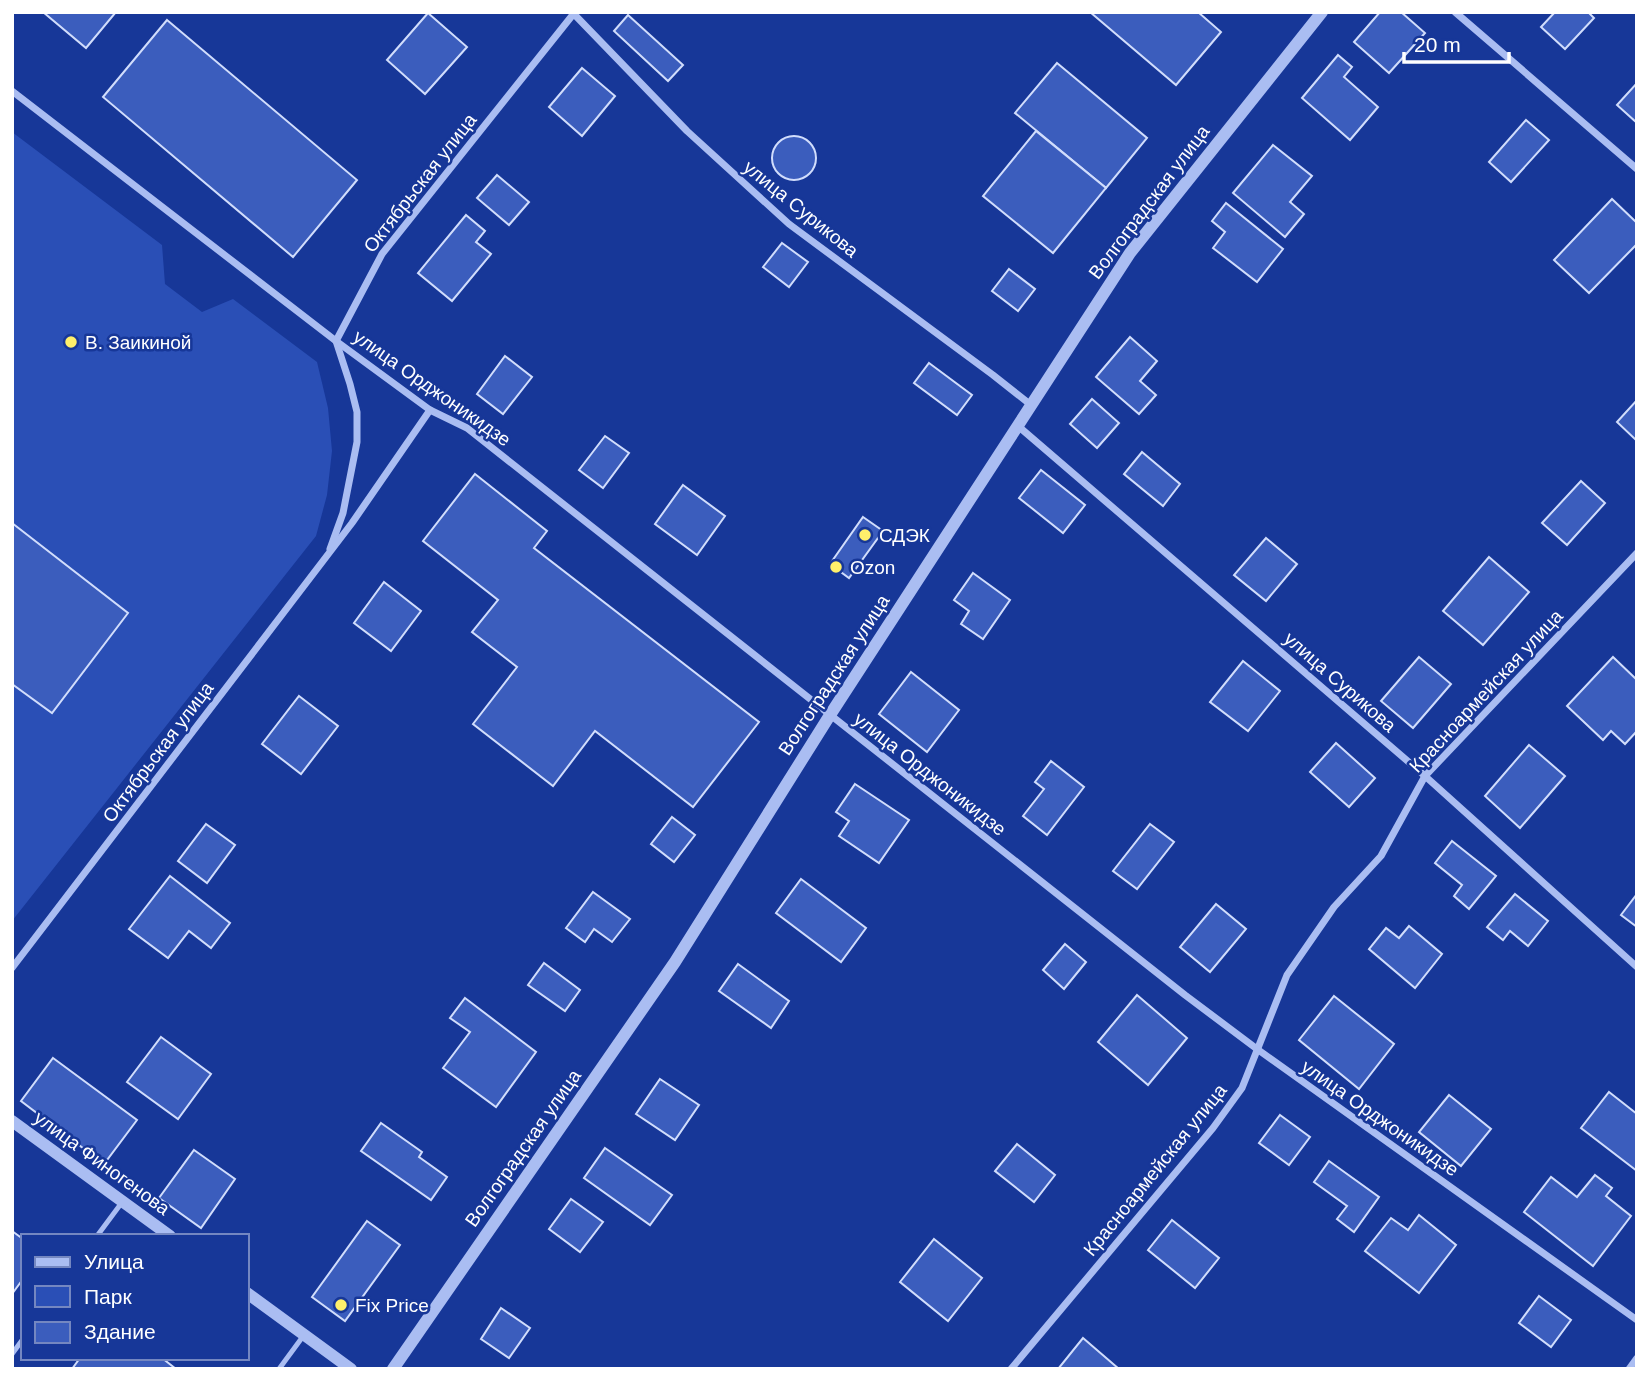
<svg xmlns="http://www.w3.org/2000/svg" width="1649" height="1381" font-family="Arial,sans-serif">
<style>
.green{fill:#2a4fb6}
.building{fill:#3b5dbd;stroke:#d1ddfc;stroke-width:2}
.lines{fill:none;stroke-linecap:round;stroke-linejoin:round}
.service{stroke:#aabdf2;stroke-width:5}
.minor{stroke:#aabdf2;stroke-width:7}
.tertiary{stroke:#aabdf2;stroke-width:12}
.poi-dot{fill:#fff06b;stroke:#173798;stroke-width:2.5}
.labels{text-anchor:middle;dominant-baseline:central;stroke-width:5;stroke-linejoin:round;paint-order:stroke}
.street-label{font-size:19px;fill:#fff;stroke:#173798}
.poi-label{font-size:19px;fill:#fff;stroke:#173798;text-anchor:start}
</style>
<rect width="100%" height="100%" fill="#173798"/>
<polygon class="green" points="12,132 162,245 165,284 202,312 233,299 317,362 328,408 332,451 327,495 316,536 12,921"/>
<g class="building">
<polygon points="43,12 116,12 86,48"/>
<polygon points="1090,12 1198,12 1221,32 1176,85"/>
<polygon points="1380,12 1401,12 1425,33 1389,73 1354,42"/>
<polygon points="1555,12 1588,12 1594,18 1565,49 1541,27"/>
<polygon points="428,13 467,47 425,94 387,60"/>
<polygon points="628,15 683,65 668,81 614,31"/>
<polygon points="167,20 357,180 293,257 103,97"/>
<polygon points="1338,55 1352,67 1344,77 1378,107 1350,140 1302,98"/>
<polygon points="1057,63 1147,138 1106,188 1015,113"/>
<polygon points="582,68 615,96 582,136 549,107"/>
<polygon points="1637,83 1637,121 1636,122 1617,105"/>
<polygon points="1526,120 1549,140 1511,182 1489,162"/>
<polygon points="1036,131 1106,188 1053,253 983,196"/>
<circle cx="794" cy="158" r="22"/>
<polygon points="1273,145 1312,176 1290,202 1304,214 1285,237 1233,193"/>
<polygon points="497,175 529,202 509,225 477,198"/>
<polygon points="1612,199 1637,223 1637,244 1589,293 1554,260"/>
<polygon points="1226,203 1283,249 1257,282 1213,248 1225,232 1212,221"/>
<polygon points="466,215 485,231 476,242 491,254 452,301 418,273"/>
<polygon points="782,243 808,262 789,287 763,267"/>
<polygon points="1009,269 1035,289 1018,311 992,291"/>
<polygon points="1130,337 1157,361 1140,381 1156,395 1139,414 1096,377"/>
<polygon points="505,356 532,377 503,414 477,394"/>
<polygon points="929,363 972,395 957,415 914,383"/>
<polygon points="1092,399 1119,423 1097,448 1070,424"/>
<polygon points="1637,400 1637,441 1617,422"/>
<polygon points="605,436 629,453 603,488 579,470"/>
<polygon points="1142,452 1180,484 1163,506 1124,474"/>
<polygon points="1041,470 1085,505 1063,533 1019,498"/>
<polygon points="475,474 547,531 534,548 759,722 693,807 595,731 553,786 473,724 517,667 472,632 498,600 423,541"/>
<polygon points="1581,481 1605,503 1567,545 1542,523"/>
<polygon points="683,485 725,516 697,555 655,524"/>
<polygon points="863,517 883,531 849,578 830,564"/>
<polygon points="12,523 128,613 52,713 12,684"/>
<polygon points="1266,538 1297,564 1266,601 1234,575"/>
<polygon points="1489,557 1529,592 1483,645 1443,611"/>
<polygon points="973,573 1010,600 983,639 961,624 969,611 954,600"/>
<polygon points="384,582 421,611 391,651 354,623"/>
<polygon points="1419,657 1451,684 1413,728 1381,701"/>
<polygon points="1613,657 1637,680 1637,731 1625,744 1611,731 1603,740 1567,706"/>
<polygon points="1243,661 1280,691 1248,731 1210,702"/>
<polygon points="911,672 959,710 927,752 879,714"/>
<polygon points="299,696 338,726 301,774 262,744"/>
<polygon points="1336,743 1375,778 1349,807 1310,772"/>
<polygon points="1529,745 1565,776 1520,828 1485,796"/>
<polygon points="1051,761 1084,787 1047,835 1023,816 1044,789 1035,782"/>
<polygon points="855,784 909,820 879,863 839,836 849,821 836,812"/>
<polygon points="672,817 695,835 674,862 651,844"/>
<polygon points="206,824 235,845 207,883 178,861"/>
<polygon points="1150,824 1174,842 1137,889 1113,871"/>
<polygon points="1452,841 1496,876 1469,909 1454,896 1462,885 1435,863"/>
<polygon points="170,876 230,923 211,948 189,931 168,958 129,929"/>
<polygon points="801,879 866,928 841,962 776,913"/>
<polygon points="593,892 630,919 612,942 594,929 585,942 566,928"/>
<polygon points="1515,894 1548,921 1528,946 1510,931 1503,940 1487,927"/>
<polygon points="1637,894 1637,927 1621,915"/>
<polygon points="1216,904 1246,929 1210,972 1180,947"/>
<polygon points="1409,926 1442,954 1415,988 1369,949 1386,928 1399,938"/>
<polygon points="1065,944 1086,962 1064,989 1043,970"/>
<polygon points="544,963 580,990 565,1011 528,985"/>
<polygon points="738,964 789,1001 771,1028 719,991"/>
<polygon points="1137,995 1187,1038 1148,1085 1098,1042"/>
<polygon points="1334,996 1394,1044 1359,1089 1299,1040"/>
<polygon points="465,998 536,1052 496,1107 443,1068 470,1032 450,1018"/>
<polygon points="161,1037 211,1074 178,1119 127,1082"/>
<polygon points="53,1058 137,1120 104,1164 21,1101"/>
<polygon points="660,1079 699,1105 675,1140 636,1114"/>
<polygon points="1609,1092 1637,1114 1637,1171 1581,1128"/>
<polygon points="1449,1095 1491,1129 1461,1166 1419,1132"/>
<polygon points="1280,1115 1310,1137 1289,1165 1259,1143"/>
<polygon points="381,1123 422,1152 419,1157 447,1177 431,1200 361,1151"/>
<polygon points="1017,1144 1055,1175 1034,1202 995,1171"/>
<polygon points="605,1148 672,1195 650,1225 584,1178"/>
<polygon points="194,1150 235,1179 201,1228 159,1198"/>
<polygon points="1329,1161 1379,1197 1354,1232 1337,1219 1347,1206 1314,1182"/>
<polygon points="1595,1175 1612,1188 1606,1196 1631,1216 1593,1266 1524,1212 1551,1177 1577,1197"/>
<polygon points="571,1199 603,1222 580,1252 549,1229"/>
<polygon points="1419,1215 1456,1245 1419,1293 1365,1251 1391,1218 1408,1230"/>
<polygon points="1172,1220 1219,1258 1195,1288 1148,1250"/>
<polygon points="367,1221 400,1245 345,1321 312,1297"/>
<polygon points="12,1231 23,1239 23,1279 12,1294"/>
<polygon points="934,1239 982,1278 948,1321 900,1282"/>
<polygon points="1539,1296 1571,1320 1551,1347 1519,1323"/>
<polygon points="501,1308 530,1328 509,1358 481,1339"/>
<polygon points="1083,1338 1119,1369 1058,1369"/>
<polygon points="80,1358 162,1358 176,1369 72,1369"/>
</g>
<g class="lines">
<g class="service">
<polyline points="97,1236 123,1201"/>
<polyline points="12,1354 23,1339"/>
<polyline points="279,1369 304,1335"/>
</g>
<g class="minor">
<polyline points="572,12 687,131 789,224 993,375 1031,405"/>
<polyline points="1455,12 1637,169"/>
<polyline points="12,91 336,341 430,410 467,428 1185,995 1257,1049 1637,1320"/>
<polyline points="1018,426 1425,776 1637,967"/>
<polyline points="330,549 343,513 357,442 357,412 350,384 336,341 382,254 575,12"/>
<polyline points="12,968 352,523 430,410"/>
<polyline points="1011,1369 1213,1128 1242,1088 1287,975 1334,907 1381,856 1425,776 1637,553"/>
<polyline points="1629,1369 1637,1358"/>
</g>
<g class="tertiary">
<polyline points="12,1121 170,1236"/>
<polyline points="247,1293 351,1369"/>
<polyline points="393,1369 675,962 830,715 1130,253 1322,12"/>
</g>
</g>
<g class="poi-dot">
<circle cx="71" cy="342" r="7"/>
<circle cx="865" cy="535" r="7"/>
<circle cx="836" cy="567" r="7"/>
<circle cx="341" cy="1305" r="7"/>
</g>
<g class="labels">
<g class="street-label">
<text transform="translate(420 183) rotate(-52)">Октябрьская улица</text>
<text transform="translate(1149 202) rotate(-53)">Волгоградская улица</text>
<text transform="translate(801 209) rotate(39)">улица Сурикова</text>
<text transform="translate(432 388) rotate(35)">улица Орджоникидзе</text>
<text transform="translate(834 675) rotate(-57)">Волгоградская улица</text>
<text transform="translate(1340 682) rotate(41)">улица Сурикова</text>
<text transform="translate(1486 691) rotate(-47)">Красноармейская улица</text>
<text transform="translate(158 752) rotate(-53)">Октябрьская улица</text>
<text transform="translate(930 774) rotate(38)">улица Орджоникидзе</text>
<text transform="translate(1380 1118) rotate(35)">улица Орджоникидзе</text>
<text transform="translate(523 1148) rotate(-55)">Волгоградская улица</text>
<text transform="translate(102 1163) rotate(36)">улица Финогенова</text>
<text transform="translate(1155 1170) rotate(-51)">Красноармейская улица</text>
</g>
<g class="poi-label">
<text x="85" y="342">В. Заикиной</text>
<text x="879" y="535">СДЭК</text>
<text x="850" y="567">Ozon</text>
<text x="355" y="1305">Fix Price</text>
</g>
</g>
<rect width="1649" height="1381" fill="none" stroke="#ffffff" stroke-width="28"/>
<rect x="21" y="1234" width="228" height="126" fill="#173798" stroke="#7487c1" stroke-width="2"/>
<rect x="35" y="1257" width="35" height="10" fill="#aabdf2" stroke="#7487c1" stroke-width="2"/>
<text x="84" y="1269" font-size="21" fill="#ffffff">Улица</text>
<rect x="35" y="1286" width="35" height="21" fill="#2a4fb6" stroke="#7487c1" stroke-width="2"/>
<text x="84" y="1304" font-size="21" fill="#ffffff">Парк</text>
<rect x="35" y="1322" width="35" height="21" fill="#3b5dbd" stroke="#7487c1" stroke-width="2"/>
<text x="84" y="1339" font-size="21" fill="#ffffff">Здание</text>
<path d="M1404 52v10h105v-10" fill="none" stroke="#ffffff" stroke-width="3.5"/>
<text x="1414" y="52" font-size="21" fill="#ffffff" stroke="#173798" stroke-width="5" paint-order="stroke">20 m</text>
</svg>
